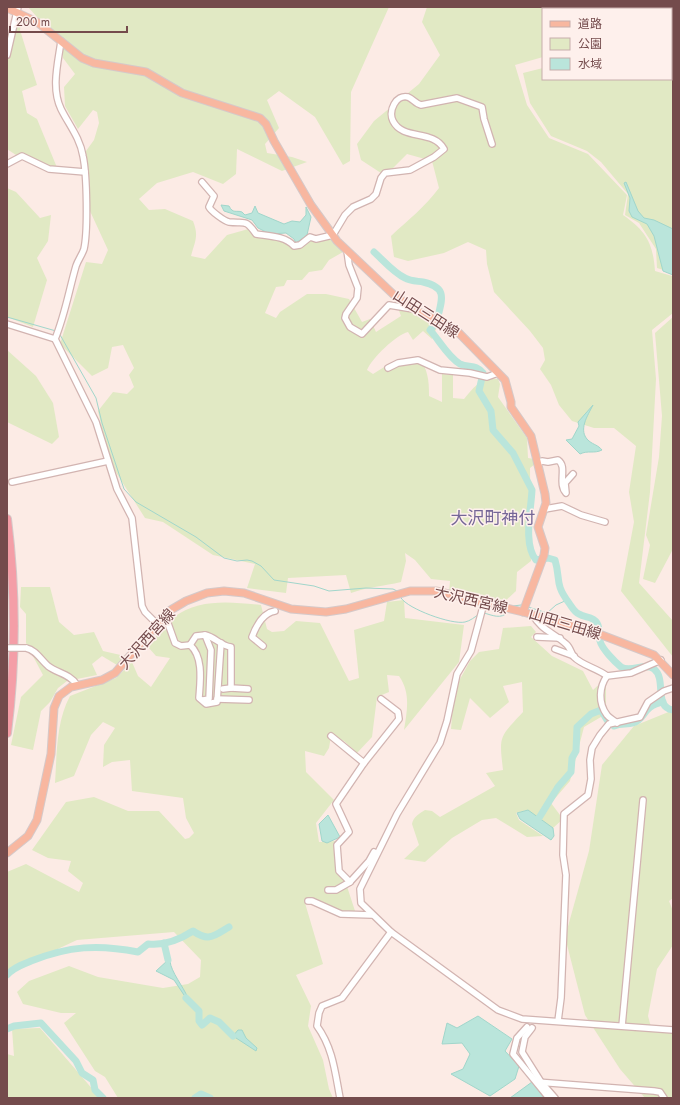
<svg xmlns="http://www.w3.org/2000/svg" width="680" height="1105" font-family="Jost,'Noto Sans JP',sans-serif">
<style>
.green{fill:#e1e9c4}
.water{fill:#bae5db;stroke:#a1d6cb}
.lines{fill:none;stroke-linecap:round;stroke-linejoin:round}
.stream{stroke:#a1d6cb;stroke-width:1}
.river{stroke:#bae5db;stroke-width:7}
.minor-casing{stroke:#d2b4b1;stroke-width:8}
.major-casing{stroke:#d5c9c9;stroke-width:9}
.highway-casing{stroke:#d5c9c9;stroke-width:10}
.minor{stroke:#fff;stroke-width:5.5}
.major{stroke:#f8b7a0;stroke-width:7}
.highway{stroke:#f49ea7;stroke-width:8}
.minor-bridge-casing{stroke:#d2b4b1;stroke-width:8;stroke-linecap:butt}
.minor-bridge{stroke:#fff;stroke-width:5.5}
.labels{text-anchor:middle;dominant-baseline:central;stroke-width:3;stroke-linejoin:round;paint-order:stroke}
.street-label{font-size:15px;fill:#744b4c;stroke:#fef0ec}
.quarter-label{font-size:17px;fill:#756797;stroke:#fef0ec}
</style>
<rect width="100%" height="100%" fill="#fcebe5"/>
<g class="green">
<path d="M28,7H389L351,92L350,161L343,165L315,117L279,91L267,100L279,128L265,144L267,153L292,157L307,162L282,171L237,149L236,174L223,184L193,172L157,183L139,199L149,210L165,209L193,221C199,236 195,241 191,256L205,259L227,235L252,228L270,235L287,236L295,245L311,240H333L343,252L329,260L322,270L309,272L302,280H287L284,286L276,287L265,313L276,318L280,312L307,294H326L349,299L362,322L370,319L376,332L401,316L398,308L423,317L438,324L432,339L423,331L413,340L408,332C396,335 372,358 367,370L373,374L389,364L418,356C428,369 429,380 429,396L442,402V374L453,375V398L464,399C474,387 481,377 498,379L500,384L498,397L527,438L528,458L534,459L535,464L530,468L531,561L517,572L516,591L502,604L449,593L450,581L431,579L415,560L405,553L406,561L401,582C384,586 368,587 351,593L346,575L288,578L286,593L247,588L255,564L213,555L163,522L145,518L110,463L98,411L113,392L127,394L134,387L129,375L134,368L123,345L112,347L108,368L92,376L60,344L86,262L102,264L108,250L90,211L86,151L94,140L99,123L97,112L93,110L78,129L65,106L64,87L75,74L63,58L62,37L37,17Z"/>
<path d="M427,7H607L601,9H543V57L515,65L527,105L549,138L588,154L627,195L623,215C646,231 653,243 655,271L672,276L673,313L652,330L656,379L650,492L639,583L673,621V657L621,591L634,522L629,492L636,446L614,428H594L572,421L559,405L551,385L540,369L545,360L543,348L530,331L494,292L487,264L486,250L468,242L444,253L408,261L394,257L391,236C408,220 425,207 439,188L432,161L407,154L393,168L381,173L361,160L357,144L374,121L419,84L440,55L422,22Z"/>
<polygon points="632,7 673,7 673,273 657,268 656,249 639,223 625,215 628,194 601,162 587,151 551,136 530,103 523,73 543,68 543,79 671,79 671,9 623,9"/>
<polygon points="20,15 34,22 21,25 20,30 37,85 22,91 27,113 37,119 58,170 48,172 30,160 22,159 7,149 7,45 14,19"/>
<polygon points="7,188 16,192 40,218 51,215 48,241 37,258 47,280 33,327 7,317"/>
<polygon points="673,317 673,549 655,583 643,579 650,545 646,535 659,457 662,416 655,333"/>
<polygon points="7,350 36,376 53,403 59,437 52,444 7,422"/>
<polygon points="21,587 50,587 59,622 74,635 94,632 103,651 125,656 122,663 117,665 102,656 92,664 97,675 67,681 58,688 50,702 41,711 33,750 11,745 21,697 43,675 26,643 26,614 20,607"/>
<path d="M404,600L405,618L464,625L459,662L404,730C407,711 411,693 399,676L387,675L389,692L377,697L372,737L357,753L344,741L331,736L329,748L324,756L305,751L306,772L334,800L316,823L319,842L336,841L341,868L356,914L305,903L323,964L296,975L311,1006L308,1026L323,1060L329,1089L333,1098H205L199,1095L196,1098H118L105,1077L95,1071L64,1023L76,1013H61L23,1004L17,992L29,981L69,966L98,977L163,988L188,984L200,977L201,960L174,932L77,940L19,967L7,978V872L26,864L79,892L83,883L68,871L71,861L48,858L32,850L66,802L94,797L128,811H159L185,839L189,838L194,833L186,818L183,798L132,791L130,760L112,762L103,767L104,745L115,728L103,722L91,735L74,776L55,783C57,753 56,722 70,696L116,678L132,662L138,676L151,687L170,658L156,656L148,647C156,637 164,624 174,617C199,598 232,602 261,605L267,629L272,632L284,631L296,621L320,623L349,681L359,678L354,630L384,621L387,602Z"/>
<path d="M531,626L536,632L531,637L552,656L583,671L593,690L606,678V714L584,727L570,781L551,803L563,819L553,828L527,810L516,813L519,820L543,836L527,837L496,818L482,820L452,838L425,862L404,859L419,845L412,824C413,817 420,813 425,810L432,811L440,817L495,786L486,773L503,770C499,735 499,738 523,712L522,682L503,686L509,702L490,718L470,698L461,730L451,729L454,690L470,661L479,652L499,649L503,628Z"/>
<polygon points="671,711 673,711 673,898 669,901 673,911 673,945 657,969 648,1016 651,1027 663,1033 673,1026 673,1098 645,1098 620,1069 585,1015 565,937 589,851 602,765 634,726"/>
<polygon points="40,1028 100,1098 7,1098 7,1054 14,1056 12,1029"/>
</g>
<g class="water">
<polygon points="626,182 638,211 644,218 654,220 673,229 673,275 663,271 654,236 647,224 632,217 629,211 630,198 624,183"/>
<path d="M221,205L229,206C233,214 236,210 242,212L245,215L252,213L255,206L258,213L284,224L292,221L300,222L306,215V207L311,217L307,235L296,243L294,239L286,233L270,234L258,228L252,220L224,211Z"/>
<path d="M593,405C588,415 577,431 589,441C594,445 598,445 602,450C594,454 588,450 580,454L566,440L572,439L579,426L578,422Z"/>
<polygon points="528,810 553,828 554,836 551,840 520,819 517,813"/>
<polygon points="328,815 340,837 327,843 322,841 319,824"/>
<path d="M168,960L170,961C171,972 183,986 188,998H186L174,980L156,971Z"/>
<polygon points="478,1016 512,1039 505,1051 519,1066 515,1079 490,1096 451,1074 463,1069 470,1054 462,1043 442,1044 447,1023 457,1028"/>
<polygon points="238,1030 242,1030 246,1038 257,1048 256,1051 233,1036"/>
<polygon points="532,1082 544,1098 510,1098"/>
</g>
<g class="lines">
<g class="stream">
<polyline points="7,317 56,331"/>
<polyline points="59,333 96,398 102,423 124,489 136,502 196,537 224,558 237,561 247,560 252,561 261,566 274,580 314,586 329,591 366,588 393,589 397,591"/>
<path d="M401,598C408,609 452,625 465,622C470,621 475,617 479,614"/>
<polyline points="513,606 521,605"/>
<polyline points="528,607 547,613 556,605 567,600"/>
<path d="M484,613C492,615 501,620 508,612"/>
</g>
<g class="river">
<path d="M374,252C383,260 394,273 405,278C410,281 417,281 423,282C446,287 443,297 438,316"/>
<path d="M436,323L430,330C439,340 448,357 460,364C469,368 476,364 483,373L479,391L491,411L493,430L513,453L532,490C531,511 523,544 536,560L548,558L555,560C561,580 554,583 569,603C572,607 574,612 579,614C585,618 593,616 597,623C600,628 599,635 600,641C602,649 615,662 621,667C631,673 645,662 654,669C667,679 653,707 673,710"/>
<path d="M539,818L558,787L571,772L572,758L576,751L577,727L591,714L601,710L607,720L614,726C621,723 627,725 633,723C646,719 642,706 663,702"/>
<polyline points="164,943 168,960"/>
<path d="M7,975C14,967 22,965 31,961C69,946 98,944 138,952L148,944C165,946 179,940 193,931C209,942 214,936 229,927"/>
<polyline points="186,998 199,1011 199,1021 202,1025 210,1018 219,1022 233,1036"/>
<polyline points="7,1029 14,1026 41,1023 76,1061 82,1073 93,1080 95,1090 103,1098"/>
<polyline points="195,1098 201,1094 210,1098"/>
</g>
<defs>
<g id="minor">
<path d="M61,41C58,63 51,88 61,109C69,125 80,138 83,156C87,175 88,231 84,249C82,255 78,260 76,266C69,290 65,315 55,339L96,422L117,489L132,518L142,606L145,612L157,624"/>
<polyline points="7,55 18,7"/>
<polyline points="7,164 22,156 49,169 85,172"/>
<path d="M202,182L214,196L209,207C211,211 224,221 229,222C245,224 245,218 256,234C269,236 285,236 294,246L300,245L310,237L316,239L333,235L345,215L353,207L371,199L376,194L381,178L385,173L410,170L434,157L444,149C433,129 403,141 393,121C388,111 396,94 408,97C413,99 416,104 421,105L457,98L482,107L484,119L492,144"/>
<polyline points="347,251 349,265 358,288 357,298 346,314 345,318 350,327 362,334 389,305 413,309"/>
<polyline points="7,324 55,339"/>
<polyline points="388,368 398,363 418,360 440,370 470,373 487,377 498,373"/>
<path d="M538,463L542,461L548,462L558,460C568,467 557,483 566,493L565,483L573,474"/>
<polyline points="12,482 108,461"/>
<polyline points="545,509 562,506 581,515 605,522"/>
<path d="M165,615L175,643L181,646L190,645C204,657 200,683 199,698L206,704L217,702L221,643"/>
<path d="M533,615C540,629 554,633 566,644C570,647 571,653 574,657C583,666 597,668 607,676"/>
<path d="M205,635C215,637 221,646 231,647V688L248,689"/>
<polyline points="537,637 560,638"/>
<polyline points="190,645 196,636 205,635 211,650 209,699 203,700"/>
<path d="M263,646L252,637C256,626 263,613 275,611"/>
<path d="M26,648C36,650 40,659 48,666C57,673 70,674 77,685"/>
<polyline points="555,649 574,656"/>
<polyline points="223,689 231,688"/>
<polyline points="217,699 249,700"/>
<path d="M617,723C614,720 609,718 607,715C598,703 599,687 607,676L631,673L661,660"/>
<polyline points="331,736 364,763 399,719 398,712 381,699"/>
<polyline points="364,763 336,804 349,832 337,845 339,871 350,882 369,861 374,852"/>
<polyline points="328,890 336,890 350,882"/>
<polyline points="308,901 312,901 341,914 372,915"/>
<polyline points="391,932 361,903 360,889 397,814 440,743 447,721 457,674 471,651 484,603"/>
<polyline points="558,1021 561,998 566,875 563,855 564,814 588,795 591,779 590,760 592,748 600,735 609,724 640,717 648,702 664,691 673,688"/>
<polyline points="622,1026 643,800"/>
<polyline points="527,1027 517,1038 513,1054 549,1098"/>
<polyline points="532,1028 525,1037 522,1052 541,1082 555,1098"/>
<polyline points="537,1082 654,1091 660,1092 664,1098"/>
<path d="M340,1098C335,1072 333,1048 317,1026L319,1013L322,1006L342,998L391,932L498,1010L522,1019L673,1030"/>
</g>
<g id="major">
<polyline points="7,8 37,22 82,58 94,63 146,72 182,93 260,118 266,124 274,141 311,205 337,241 394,295 419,312 441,322 457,331 505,380 511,402 511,407 531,436 545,494 546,503 538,527 545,548 544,555 523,612"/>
<polyline points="7,853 28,836 37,820 51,754 54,708 59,696 71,687 102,680 115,673 169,611 186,601 207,593 224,591 244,593 291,609 326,612 346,609 410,591 437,591 523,612 594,632 654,655 673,675"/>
</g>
<path id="highway" d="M7,519C16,590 16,662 7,733"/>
</defs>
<use href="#minor" class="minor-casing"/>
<use href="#major" class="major-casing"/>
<use href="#highway" class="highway-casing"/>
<use href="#minor" class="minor"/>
<use href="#major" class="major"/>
<use href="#highway" class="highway"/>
<defs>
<polyline id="minor-bridge" points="7,648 26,648"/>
</defs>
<use href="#minor-bridge" class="minor-bridge-casing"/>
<use href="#minor-bridge" class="minor-bridge"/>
</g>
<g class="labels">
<g class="street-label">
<text transform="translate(426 314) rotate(33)">山田三田線</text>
<text transform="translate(471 600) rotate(13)">大沢西宮線</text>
<text transform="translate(565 624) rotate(17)">山田三田線</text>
<text transform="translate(147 639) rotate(-48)">大沢西宮線</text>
</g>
<g class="quarter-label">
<text x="493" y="518">大沢町神付</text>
</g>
</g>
<rect width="680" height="1105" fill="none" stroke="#744b4c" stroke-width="16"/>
<rect x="542" y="8" width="130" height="72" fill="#fef0ec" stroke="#c7aeac"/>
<rect x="550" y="21" width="20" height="6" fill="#f8b7a0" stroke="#c7aeac"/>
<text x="578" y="28" font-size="12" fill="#744b4c">道路</text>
<rect x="550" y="38" width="20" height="12" fill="#e1e9c4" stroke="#c7aeac"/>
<text x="578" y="48" font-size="12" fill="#744b4c">公園</text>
<rect x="550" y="58" width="20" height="12" fill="#bae5db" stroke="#c7aeac"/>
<text x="578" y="68" font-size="12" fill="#744b4c">水域</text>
<path d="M10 26v6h117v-6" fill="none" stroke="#744b4c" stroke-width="2"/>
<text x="16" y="26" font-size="12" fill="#744b4c" stroke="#fef0ec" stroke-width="3" paint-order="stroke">200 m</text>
</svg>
